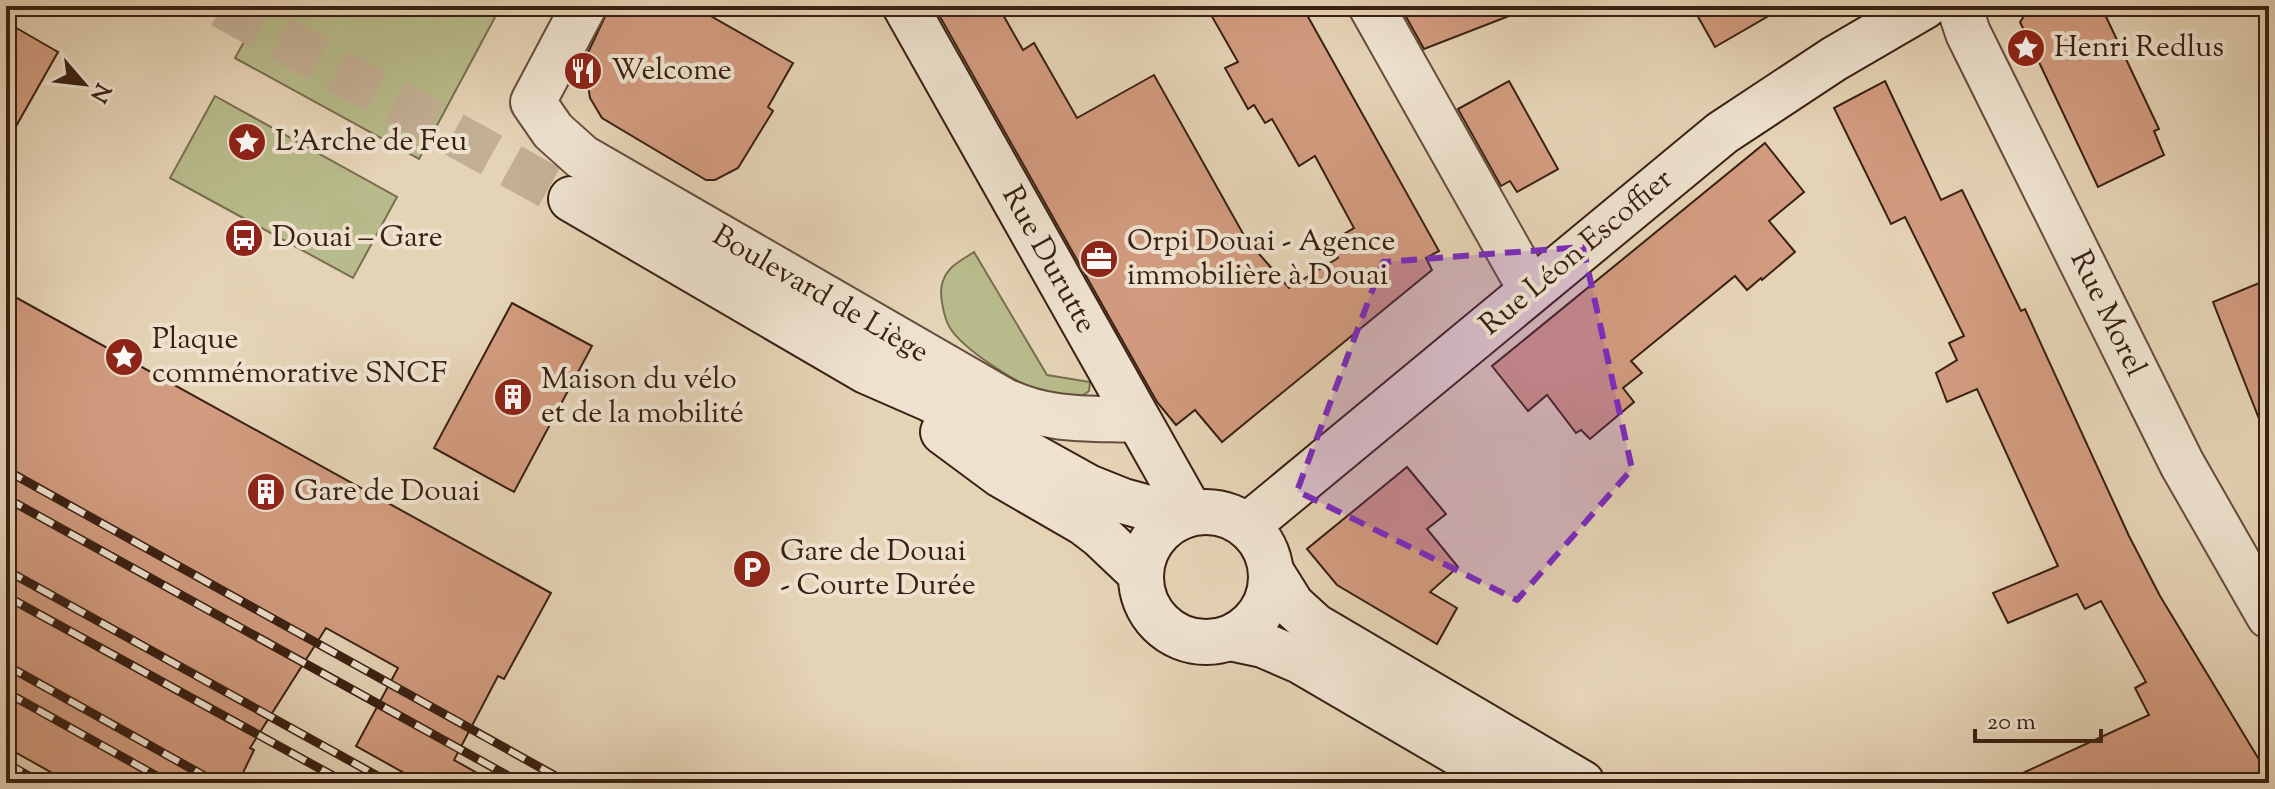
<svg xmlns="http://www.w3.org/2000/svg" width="2275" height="789" font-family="'Sorts Mill Goudy',serif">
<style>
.green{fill:#b8bb8b;stroke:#796e4e;stroke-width:2}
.building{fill:#d29b7f;stroke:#3a2012;stroke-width:2}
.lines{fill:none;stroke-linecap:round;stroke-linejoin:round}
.secondary-tunnel{stroke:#c3af94;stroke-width:44;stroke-dasharray:44 22;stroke-linecap:butt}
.street-casing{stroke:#654d3b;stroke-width:48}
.secondary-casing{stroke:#3a2012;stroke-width:48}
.street{stroke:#eee2cf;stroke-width:44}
.secondary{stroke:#eee2cf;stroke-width:44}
.rail-casing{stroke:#3a2012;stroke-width:9}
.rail{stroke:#eee2cf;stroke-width:6;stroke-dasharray:18;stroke-linecap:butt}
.marked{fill:#7b2cbf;fill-opacity:0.2;stroke:#7b2cbf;stroke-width:6;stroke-dasharray:16 10;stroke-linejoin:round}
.labels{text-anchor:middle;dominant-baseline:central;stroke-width:8;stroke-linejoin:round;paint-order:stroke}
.poi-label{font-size:30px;fill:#3a2012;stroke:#eee2cf;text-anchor:start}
.street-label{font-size:30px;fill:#3a2012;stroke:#eee2cf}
</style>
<rect width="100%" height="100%" fill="#e5d3b5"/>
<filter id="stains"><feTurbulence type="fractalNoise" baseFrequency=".0025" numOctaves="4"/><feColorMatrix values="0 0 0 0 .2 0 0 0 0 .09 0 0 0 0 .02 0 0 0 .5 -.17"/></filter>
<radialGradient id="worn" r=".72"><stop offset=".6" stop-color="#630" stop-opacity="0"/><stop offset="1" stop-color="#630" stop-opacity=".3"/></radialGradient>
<g class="green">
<polygon points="264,6 501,6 419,159 235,58"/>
<polygon points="215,96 397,197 353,278 170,178"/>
<path d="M974,252L1047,375L1090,382L1089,391L1082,396C1071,395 1057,396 1046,393C1021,387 964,350 950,328C944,318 938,292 943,281C948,266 962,260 974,252Z"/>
</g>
<g class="building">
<polygon points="610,6 693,6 793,63 768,107 773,111 738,168 715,180 706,180 602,118 590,98 584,61"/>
<polygon points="934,6 998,6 1023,50 1034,43 1077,118 1154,75 1246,239 1289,288 1338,258 1330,242 1354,228 1315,156 1299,166 1272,119 1265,123 1254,105 1248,109 1225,68 1238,62 1206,6 1302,6 1439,251 1426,258 1432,270 1222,442 1195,410 1176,425 1157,402"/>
<polygon points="1400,6 1526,6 1527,9 1424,49"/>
<polygon points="1692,6 1786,6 1715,47"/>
<polygon points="2031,6 2101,6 2159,129 2154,131 2164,155 2098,187 2020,22"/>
<polygon points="6,22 58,52 6,144"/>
<polygon points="1509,81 1558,169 1517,192 1510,181 1501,186 1458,109"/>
<polygon points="1885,81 1941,200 1962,190 2021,311 2025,309 2129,536 2160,596 2269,776 2269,783 2001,783 2149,715 2135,688 2146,682 2101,601 2085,609 2077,594 2008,623 1993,593 2058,566 1977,389 1947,402 1936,373 1957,360 1949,343 1964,336 1905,217 1891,224 1834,108"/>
<polygon points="1765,143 1804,192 1769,221 1795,252 1762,280 1761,278 1747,290 1735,276 1631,361 1642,373 1623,388 1634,402 1590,439 1581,430 1576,433 1547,395 1528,411 1492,366"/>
<polygon points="2269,279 2269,439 2267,439 2213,302"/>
<polygon points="6,292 551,593 504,679 498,676 454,760 495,783 422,783 356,746 398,668 326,628 250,748 254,750 238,783 70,783 6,747"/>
<polygon points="512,303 592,346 514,492 434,448"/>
<polygon points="1407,467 1446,514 1427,529 1458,567 1430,592 1457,608 1437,644 1337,585 1307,549"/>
</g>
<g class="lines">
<polyline class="secondary-tunnel" points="222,6 571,199"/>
<defs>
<g id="street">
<path d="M584,6L533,102L553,131L582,157L1003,400C1049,422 1089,418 1138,420"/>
<polyline points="1371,6 1531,290"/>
<polyline points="1959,6 1968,33 2182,464 2269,616"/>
</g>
<g id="secondary">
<polyline points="905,6 1191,513"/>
<polyline points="571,199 866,371 930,399 1088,487 1123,501 1181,517"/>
<polyline points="943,432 1001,475 1084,523 1101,536 1141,574"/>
<circle cx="1206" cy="577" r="65"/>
<polyline points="1247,526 1722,133 1834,59 1925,6"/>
<polyline points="1272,573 1292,605 1315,626 1582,783"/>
<polyline points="1230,638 1263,645 1300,661 1509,783"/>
</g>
</defs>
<use href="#street" class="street-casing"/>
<use href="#secondary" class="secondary-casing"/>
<use href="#street" class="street"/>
<use href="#secondary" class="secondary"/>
<defs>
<g id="rail">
<polyline points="6,470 568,783"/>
<polyline points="6,498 521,783"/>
<polyline points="6,570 390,783"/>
<polyline points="6,596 346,783"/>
<polyline points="6,665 217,783"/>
<polyline points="6,692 169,783"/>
<polyline points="6,763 41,783"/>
<polyline points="726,779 733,783"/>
</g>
</defs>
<use href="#rail" class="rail-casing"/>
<use href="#rail" class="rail"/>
</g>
<path class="marked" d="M1583,247L1632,469L1517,600L1297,491L1383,262Z"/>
<defs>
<symbol id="sight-disc" viewBox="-11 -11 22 22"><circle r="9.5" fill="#8f2418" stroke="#eee2cf"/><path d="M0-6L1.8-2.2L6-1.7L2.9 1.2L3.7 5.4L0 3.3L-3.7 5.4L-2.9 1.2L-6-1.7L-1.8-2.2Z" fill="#fff"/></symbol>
<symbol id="restaurant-disc" viewBox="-11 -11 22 22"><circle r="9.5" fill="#8f2418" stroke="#eee2cf"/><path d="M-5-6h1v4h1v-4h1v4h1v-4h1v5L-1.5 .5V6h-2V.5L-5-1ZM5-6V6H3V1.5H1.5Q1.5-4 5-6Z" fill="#fff"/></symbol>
<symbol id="bus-disc" viewBox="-11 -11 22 22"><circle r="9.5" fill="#8f2418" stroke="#eee2cf"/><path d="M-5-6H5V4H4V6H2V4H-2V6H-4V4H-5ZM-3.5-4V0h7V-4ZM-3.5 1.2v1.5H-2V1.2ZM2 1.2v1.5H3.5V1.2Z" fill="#fff"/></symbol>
<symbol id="office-disc" viewBox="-11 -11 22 22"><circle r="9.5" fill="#8f2418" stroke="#eee2cf"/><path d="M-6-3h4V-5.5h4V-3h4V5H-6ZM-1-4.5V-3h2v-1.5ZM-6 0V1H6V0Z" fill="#fff"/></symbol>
<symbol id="building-disc" viewBox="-11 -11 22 22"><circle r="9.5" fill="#8f2418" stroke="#eee2cf"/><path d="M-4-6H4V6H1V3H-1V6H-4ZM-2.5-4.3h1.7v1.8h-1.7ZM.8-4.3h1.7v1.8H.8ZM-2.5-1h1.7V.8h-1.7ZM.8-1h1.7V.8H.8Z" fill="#fff"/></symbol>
<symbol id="parking-disc" viewBox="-11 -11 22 22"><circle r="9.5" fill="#8f2418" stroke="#eee2cf"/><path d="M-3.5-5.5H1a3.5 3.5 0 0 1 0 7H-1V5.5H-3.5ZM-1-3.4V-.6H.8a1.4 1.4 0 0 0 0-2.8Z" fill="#fff"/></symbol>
</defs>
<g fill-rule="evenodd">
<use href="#sight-disc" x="2004" y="26" width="44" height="44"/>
<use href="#restaurant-disc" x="561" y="49" width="44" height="44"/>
<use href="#sight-disc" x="225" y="120" width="44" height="44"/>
<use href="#bus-disc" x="222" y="216" width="44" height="44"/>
<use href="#office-disc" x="1077" y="237" width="44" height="44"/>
<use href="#sight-disc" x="102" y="335" width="44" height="44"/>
<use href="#building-disc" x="491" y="375" width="44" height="44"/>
<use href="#building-disc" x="244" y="470" width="44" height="44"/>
<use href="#parking-disc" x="730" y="547" width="44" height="44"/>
</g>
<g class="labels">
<g class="poi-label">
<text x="2054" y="48">Henri Redlus</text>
<text x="611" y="71">Welcome</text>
<text x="275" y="142">L'Arche de Feu</text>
<text x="272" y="238">Douai – Gare</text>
<text x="1127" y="242">Orpi Douai - Agence<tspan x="1127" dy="34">immobilière à Douai</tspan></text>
<text x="152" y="340">Plaque<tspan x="152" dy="34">commémorative SNCF</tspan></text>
<text x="541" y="380">Maison du vélo<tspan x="541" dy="34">et de la mobilité</tspan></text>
<text x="294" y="492">Gare de Douai</text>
<text x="780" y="552">Gare de Douai<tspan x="780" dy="34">- Courte Durée</tspan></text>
</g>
<g class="street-label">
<text transform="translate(1577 253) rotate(-40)">Rue Léon Escoffier</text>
<text transform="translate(1048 260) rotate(61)">Rue Durutte</text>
<text transform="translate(820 295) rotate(30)">Boulevard de Liège</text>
<text transform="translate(2107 314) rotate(64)">Rue Morel</text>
</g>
</g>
<rect width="2275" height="789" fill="none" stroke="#e5d3b5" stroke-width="32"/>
<rect x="8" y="8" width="2259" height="773" fill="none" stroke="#3a2012" stroke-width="4"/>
<rect x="16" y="16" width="2243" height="757" fill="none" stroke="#3a2012" stroke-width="2"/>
<g transform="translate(84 84) rotate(118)" stroke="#eee2cf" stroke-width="6" paint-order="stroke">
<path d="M0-6L14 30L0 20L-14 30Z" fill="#3a2012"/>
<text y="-12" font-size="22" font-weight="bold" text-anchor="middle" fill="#3a2012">N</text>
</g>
<path d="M1975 729v12h126v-12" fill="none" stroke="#3a2012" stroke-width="4"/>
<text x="1987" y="729" font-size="24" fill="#3a2012" stroke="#eee2cf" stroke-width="6" paint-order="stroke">20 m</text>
<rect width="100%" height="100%" filter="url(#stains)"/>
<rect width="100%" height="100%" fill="url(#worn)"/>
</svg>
